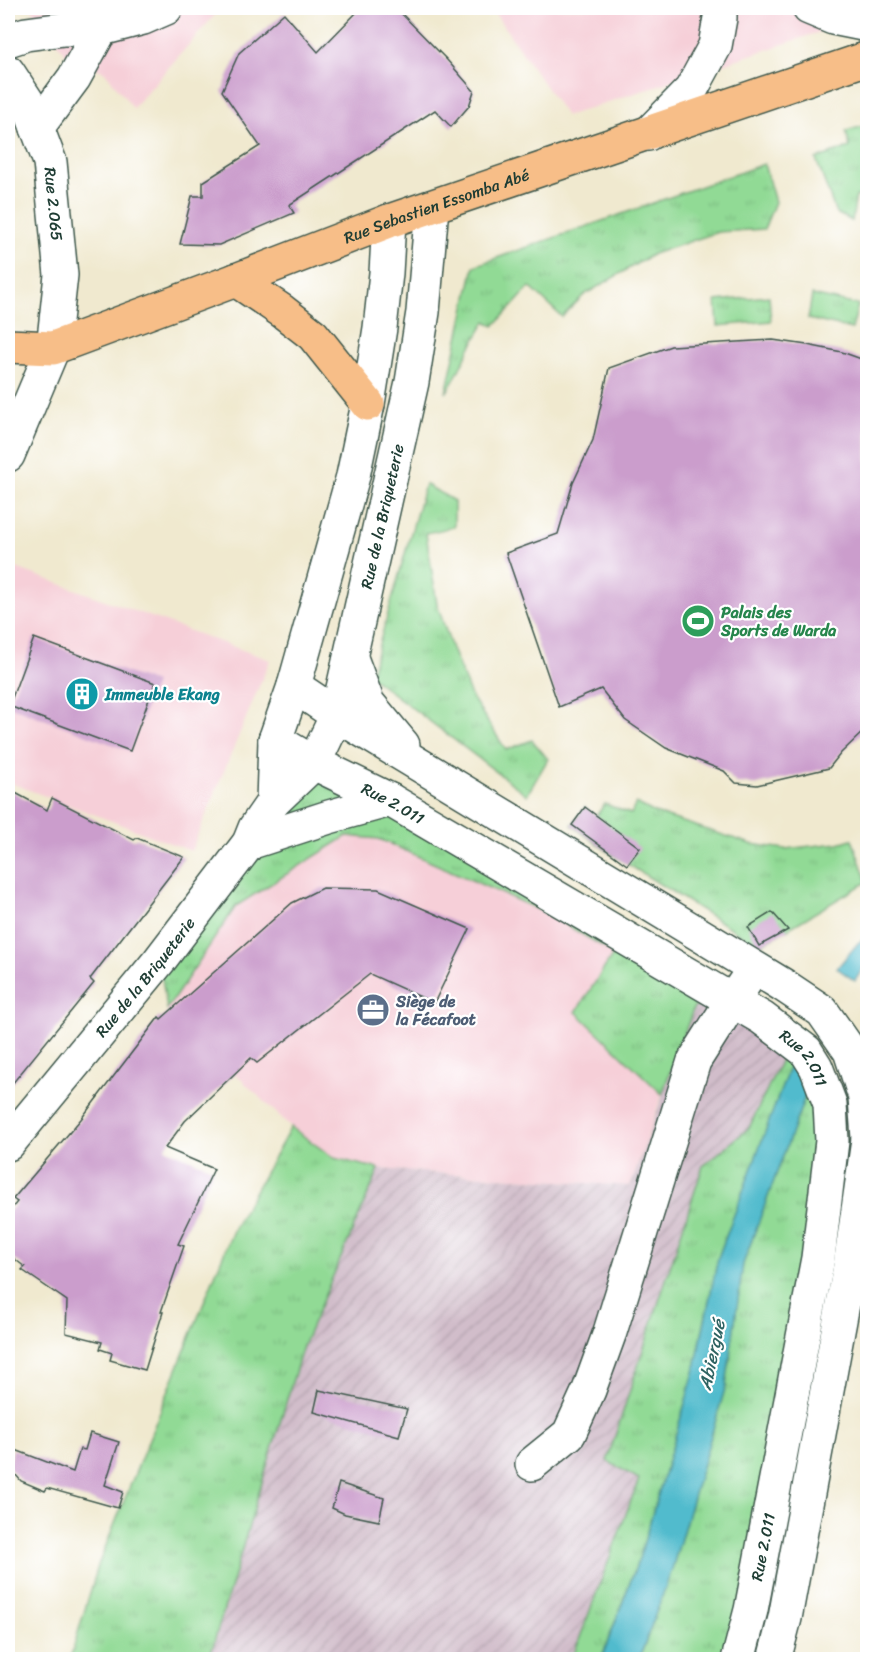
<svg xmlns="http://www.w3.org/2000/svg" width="875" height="1667" font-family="Sriracha,sans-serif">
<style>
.built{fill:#f6cfd8}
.industrial{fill:url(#industrial-furrows)}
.grass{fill:url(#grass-tufts);stroke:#588c64;stroke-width:1.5}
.water{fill:#51bbcd;stroke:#387c80;stroke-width:1.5}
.building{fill:#cb9dcc}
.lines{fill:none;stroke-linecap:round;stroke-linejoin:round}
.minor-casing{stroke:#3e574b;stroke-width:36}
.major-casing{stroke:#3e574b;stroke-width:36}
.minor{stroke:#fff;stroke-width:33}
.major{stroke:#f7be88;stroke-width:33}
.labels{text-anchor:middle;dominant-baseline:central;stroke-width:4.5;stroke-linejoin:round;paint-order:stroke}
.street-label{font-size:16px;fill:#1f3d34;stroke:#fff}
.leisure-label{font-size:16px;font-weight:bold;fill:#27864d;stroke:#fff;text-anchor:start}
.culture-label{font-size:16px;font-weight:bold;fill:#0d838f;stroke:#fff;text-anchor:start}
.service-label{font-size:16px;font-weight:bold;fill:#4e5e75;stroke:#fff;text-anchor:start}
.water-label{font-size:18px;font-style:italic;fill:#2e6362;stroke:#fff}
</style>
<defs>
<pattern id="industrial-furrows" width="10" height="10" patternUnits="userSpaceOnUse" patternTransform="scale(1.5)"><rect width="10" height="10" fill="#d1bdca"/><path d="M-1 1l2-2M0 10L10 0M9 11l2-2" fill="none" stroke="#b3a3ae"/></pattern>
<pattern id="grass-tufts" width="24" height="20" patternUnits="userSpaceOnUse" patternTransform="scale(1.5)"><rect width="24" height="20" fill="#91da95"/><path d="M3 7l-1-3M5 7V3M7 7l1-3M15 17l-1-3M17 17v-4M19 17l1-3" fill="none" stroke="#7dbc81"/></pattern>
</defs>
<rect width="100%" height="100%" fill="#fff"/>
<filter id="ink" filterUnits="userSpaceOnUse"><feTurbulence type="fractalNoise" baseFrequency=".0167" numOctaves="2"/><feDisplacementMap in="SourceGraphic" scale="12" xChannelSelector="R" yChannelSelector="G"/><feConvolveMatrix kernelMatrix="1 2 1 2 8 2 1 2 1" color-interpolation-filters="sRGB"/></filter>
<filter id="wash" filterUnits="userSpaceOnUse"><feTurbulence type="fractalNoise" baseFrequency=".008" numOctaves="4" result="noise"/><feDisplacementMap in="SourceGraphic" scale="24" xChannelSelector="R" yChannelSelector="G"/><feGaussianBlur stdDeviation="1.35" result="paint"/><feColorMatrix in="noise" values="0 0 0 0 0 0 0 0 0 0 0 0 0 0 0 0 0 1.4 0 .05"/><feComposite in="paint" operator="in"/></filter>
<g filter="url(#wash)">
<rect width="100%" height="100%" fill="#f0e9cf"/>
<g class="built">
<polygon points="31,8 221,8 133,108 105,72 68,57"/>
<polygon points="491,8 867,8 868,16 566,116"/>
<polygon points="8,565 270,660 191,851 8,782"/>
<polygon points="347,836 379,839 546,913 614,953 576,1012 662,1094 630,1186 379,1169 334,1158 291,1127 167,1009 236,906"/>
</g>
<polygon class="industrial" points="711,1005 785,1051 749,1128 703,1167 607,1461 639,1479 572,1659 209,1660 303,1346 379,1169 630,1186 694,1007"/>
<g class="grass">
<polygon points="867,125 867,198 856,196 852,221 836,213 816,159 850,147 846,131"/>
<polygon points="764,164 775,202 764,229 718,232 653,254 584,295 562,317 530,287 494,326 486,321 470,348 454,380 446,393 474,266"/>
<polygon points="812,295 858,305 852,329 808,319"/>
<polygon points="769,296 771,321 718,326 716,301"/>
<polygon points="425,484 454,501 454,527 426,533 437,604 452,649 471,696 506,750 532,740 548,759 527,795 370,676"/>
<polygon points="314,763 798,1044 718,1258 694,1373 640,1556 601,1659 572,1659 639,1479 607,1461 703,1166 749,1128 785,1051 711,1006 694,1007 662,1094 576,1012 614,953 546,913 379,839 347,836 236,906 167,1009 159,961"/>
<polygon points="636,803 655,813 751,844 785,849 838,843 852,839 867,882 759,946 608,852 572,825 585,807 596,816 605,804 631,814"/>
<polygon points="816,1067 830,1104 738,1659 639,1660 672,1569 726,1385 743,1264"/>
<polygon points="291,1127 334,1158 379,1169 303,1346 209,1659 70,1659 99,1563 234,1228"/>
</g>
<g class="water">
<polygon points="867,936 867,962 855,981 837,968 858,943"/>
<polygon points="798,1044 816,1067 743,1264 726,1385 672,1569 639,1659 601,1660 640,1556 694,1373 718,1258"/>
</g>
<g id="blocks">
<g class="building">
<polygon points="361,8 396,8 447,60 474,91 469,106 451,127 435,110 289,205 294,213 219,245 180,244 192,196 203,196 203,182 260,146 222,91 239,53 284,13 318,52"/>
<polygon points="773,340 807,345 842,352 867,361 867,728 841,753 829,768 757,785 736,783 724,771 666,748 625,720 601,689 559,707 506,553 558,534 573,483 593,440 609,368 671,346"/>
<polygon points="34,638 155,683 130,751 9,706"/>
<polygon points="8,789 47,810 52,798 134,840 137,838 184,857 90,979 94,983 8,1089"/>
<polygon points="585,807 640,848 627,865 572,825"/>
<polygon points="322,888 378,889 470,929 434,1003 370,974 257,1063 251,1058 185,1121 165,1148 214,1169 178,1244 184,1246 161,1312 163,1312 145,1370 110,1360 112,1353 100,1349 102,1342 66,1333 67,1301 22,1270 25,1267 8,1254 8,1213 17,1202 13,1199 81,1119 159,1017 161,1019 292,903"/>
<polygon points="772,912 788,930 759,946 748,927"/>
<polygon points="319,1390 407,1409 399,1436 314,1412"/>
<polygon points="90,1433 119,1442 105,1485 123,1492 118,1508 47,1488 45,1491 21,1481 9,1467 13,1449 73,1472 80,1449 85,1450"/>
<polygon points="339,1483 384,1498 379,1521 345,1514 332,1508"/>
</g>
</g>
</g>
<g filter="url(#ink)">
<use href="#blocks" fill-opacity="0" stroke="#3e574b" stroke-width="1.5"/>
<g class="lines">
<defs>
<g id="minor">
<polyline points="809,8 833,18 868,25"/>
<polyline points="8,40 26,34 64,29 101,29 143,18 166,8"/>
<path id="s1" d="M8,72L27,101L50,162L61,275L53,348L8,455"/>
<polyline points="37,128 74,78 101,29"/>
<polyline points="648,134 691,90 715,46 720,18 720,8"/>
<polyline points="351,658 368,703 403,745"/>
<polyline points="294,686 337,715 783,985 822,1011 850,1051 865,1097 868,1138"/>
<path id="s2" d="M275,740L314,763L390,800L762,1018L806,1051L816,1067L830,1104L832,1141L818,1258L751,1610L738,1660"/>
<polyline points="273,802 275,740 294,686 353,476 368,404 380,328 386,273 389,221"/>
<polyline points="249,843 329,817 390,800"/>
<path id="s3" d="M8,1144L159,961L249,843L255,828L273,802L314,763L337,715L412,382L423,312L432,207"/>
<polyline points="532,1464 569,1434 589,1390 610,1332 694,1061 732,1001 745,982"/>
<polyline points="774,1660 785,1618 850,1266 868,1140"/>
</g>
<g id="major">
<polyline points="236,280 282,311 313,335 368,404"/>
<path id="s4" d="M8,346L53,348L236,280L389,221L868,58"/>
</g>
</defs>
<use href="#minor" class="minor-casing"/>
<use href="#major" class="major-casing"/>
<use href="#minor" class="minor"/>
<use href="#major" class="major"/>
</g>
</g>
<defs>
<symbol id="stadium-disc" viewBox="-11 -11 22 22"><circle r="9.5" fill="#2e9e5b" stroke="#fff"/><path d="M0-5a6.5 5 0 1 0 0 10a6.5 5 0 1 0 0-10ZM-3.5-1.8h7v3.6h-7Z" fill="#fff"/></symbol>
<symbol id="building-disc" viewBox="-11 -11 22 22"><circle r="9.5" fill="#0f9aa8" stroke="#fff"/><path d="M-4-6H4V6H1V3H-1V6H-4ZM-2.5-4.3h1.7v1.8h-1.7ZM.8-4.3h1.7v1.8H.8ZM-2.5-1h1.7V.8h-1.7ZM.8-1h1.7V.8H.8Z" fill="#fff"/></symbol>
<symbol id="office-disc" viewBox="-11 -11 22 22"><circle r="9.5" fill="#5c6f8a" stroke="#fff"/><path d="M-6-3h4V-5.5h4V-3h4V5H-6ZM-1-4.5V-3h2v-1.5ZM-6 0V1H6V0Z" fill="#fff"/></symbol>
</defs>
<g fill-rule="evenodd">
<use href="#stadium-disc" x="679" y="602" width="38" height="38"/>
<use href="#building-disc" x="63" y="675" width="38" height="38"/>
<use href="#office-disc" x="354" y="991" width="38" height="38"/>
</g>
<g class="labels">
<g class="street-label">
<text stroke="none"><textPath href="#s1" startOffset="142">Rue 2.065</textPath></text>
<text stroke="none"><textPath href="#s4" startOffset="454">Rue Sebastien Essomba Abé</textPath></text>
<text stroke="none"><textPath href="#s3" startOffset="747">Rue de la Briqueterie</textPath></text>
<text stroke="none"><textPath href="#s2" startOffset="134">Rue 2.011</textPath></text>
<text stroke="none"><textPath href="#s3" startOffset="216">Rue de la Briqueterie</textPath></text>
<text stroke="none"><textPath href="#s2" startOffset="620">Rue 2.011</textPath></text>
<text transform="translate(763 1547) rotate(-79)">Rue 2.011</text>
</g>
<g class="leisure-label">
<text x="721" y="612">Palais des<tspan x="721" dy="18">Sports de Warda</tspan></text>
</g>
<g class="culture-label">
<text x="105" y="694">Immeuble Ekang</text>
</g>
<g class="service-label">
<text x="396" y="1001">Siège de<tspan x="396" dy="18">la Fécafoot</tspan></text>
</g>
<g class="water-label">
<text transform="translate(712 1355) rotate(-78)">Abiergué</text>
</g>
</g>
<rect width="875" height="1667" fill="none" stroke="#fff" stroke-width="30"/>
</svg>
